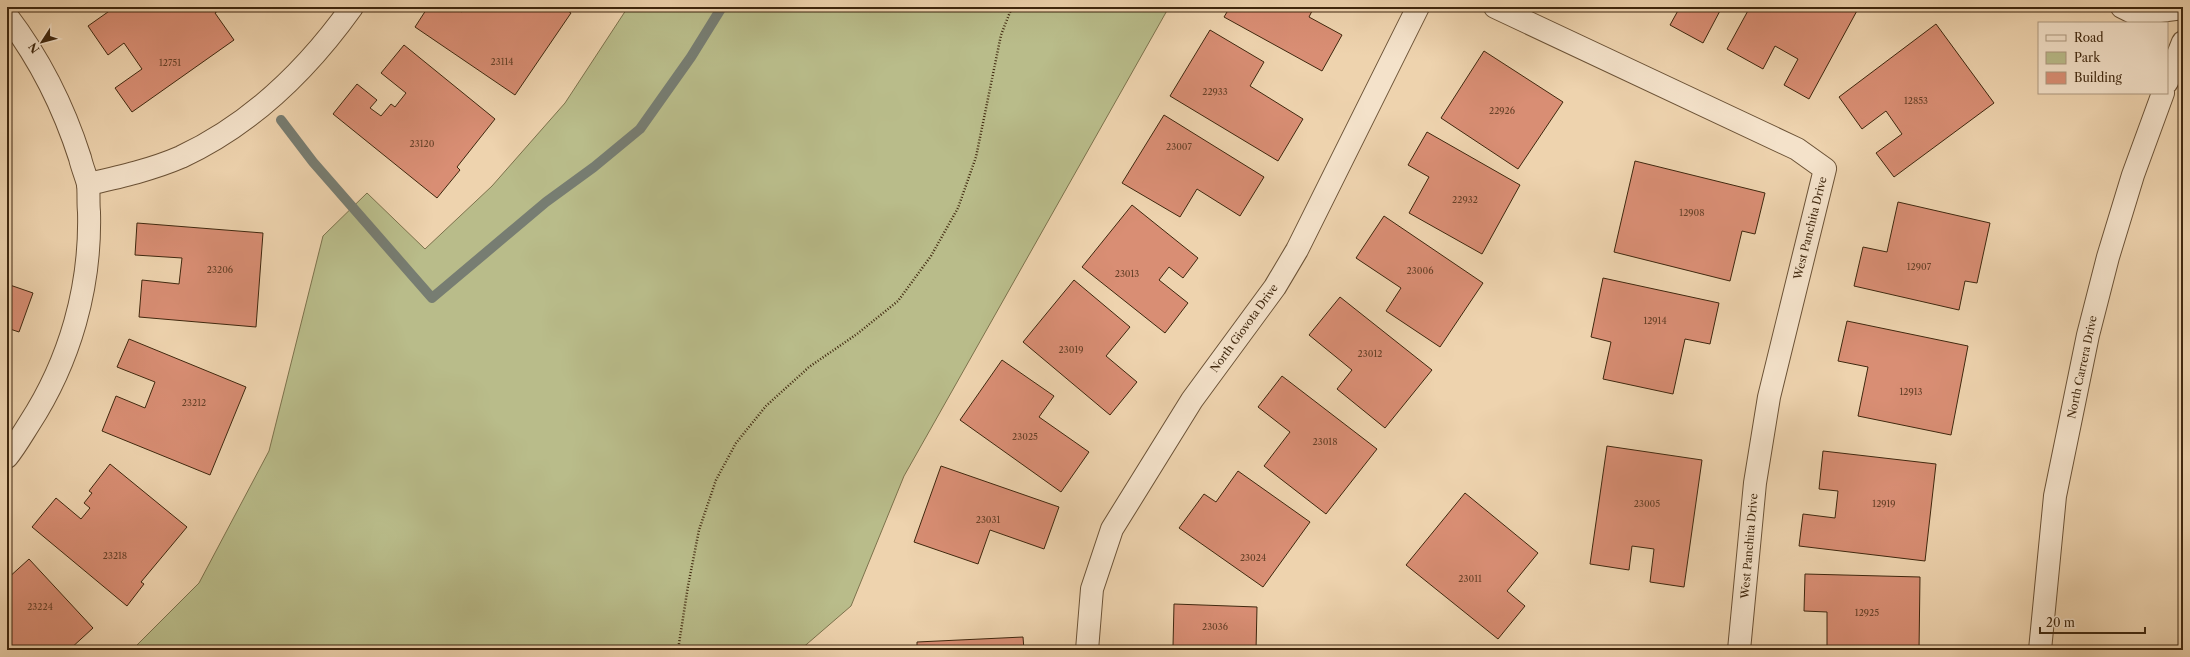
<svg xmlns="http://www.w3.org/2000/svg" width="2190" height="657" font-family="'Libre Caslon Text',serif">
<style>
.green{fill:#b9bc8a;stroke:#7c724c}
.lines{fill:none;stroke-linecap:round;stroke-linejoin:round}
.stream{stroke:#777d72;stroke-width:10}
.building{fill:#d98e74;stroke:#3f270e}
.minor-casing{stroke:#6b5236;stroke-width:24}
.path{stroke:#3f270e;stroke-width:2.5;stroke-dasharray:1 2;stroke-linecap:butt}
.minor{stroke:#f4e2ca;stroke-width:22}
.labels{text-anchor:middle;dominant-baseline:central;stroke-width:3;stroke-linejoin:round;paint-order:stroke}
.number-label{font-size:9px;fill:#664128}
.street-label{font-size:11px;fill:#3f270e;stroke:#f4e2ca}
</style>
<rect width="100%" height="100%" fill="#eed3ae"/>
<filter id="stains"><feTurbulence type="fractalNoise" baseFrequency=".005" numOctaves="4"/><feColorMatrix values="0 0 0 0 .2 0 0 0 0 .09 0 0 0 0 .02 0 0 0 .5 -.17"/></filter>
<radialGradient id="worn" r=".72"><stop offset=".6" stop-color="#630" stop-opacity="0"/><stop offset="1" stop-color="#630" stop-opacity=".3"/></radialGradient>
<polygon class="green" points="628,7 1169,7 904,476 851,606 800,650 132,650 199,583 269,451 323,236 367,193 425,249 492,186 565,103"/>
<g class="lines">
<polyline class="stream" points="281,120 313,162 432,298 546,202 594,167 640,129 691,57 722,7"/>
</g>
<g class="building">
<polygon points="115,7 223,7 215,13 234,40 132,112 115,88 142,69 124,43 108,55 88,26"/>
<polygon points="428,7 455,7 462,12 465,7 562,7 571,13 515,95 415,27"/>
<polygon points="1230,7 1314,7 1309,17 1342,35 1322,71 1224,17"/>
<polygon points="1680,7 1722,7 1703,43 1670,25"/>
<polygon points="1750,7 1859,7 1809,99 1784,85 1798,59 1775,46 1763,69 1727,49"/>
<polygon points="1936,24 1994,103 1894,177 1876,153 1902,134 1886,111 1862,129 1839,97"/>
<polygon points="1210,30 1264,62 1250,86 1303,119 1278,161 1170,96"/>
<polygon points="404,45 495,119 457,167 460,170 437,198 333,114 357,84 377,100 370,108 381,116 391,104 395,107 406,93 381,73"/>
<polygon points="1484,51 1563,102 1518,169 1441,118"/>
<polygon points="1164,115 1264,177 1240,216 1197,189 1180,217 1122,183"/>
<polygon points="1427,132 1520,185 1482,254 1409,213 1429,177 1408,165"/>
<polygon points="1635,161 1765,193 1755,234 1742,231 1730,281 1614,252"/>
<polygon points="1898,202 1990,223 1977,283 1965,281 1959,310 1854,286 1863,247 1887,252"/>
<polygon points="1132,205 1198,258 1183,278 1169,267 1159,280 1188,303 1165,333 1082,267"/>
<polygon points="1384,216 1483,283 1440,347 1386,311 1401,288 1356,258"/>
<polygon points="137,223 263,233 256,327 139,317 142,280 179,284 182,258 135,255"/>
<polygon points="1603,278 1719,303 1710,344 1685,339 1673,394 1603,379 1611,342 1591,337"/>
<polygon points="1074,280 1130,327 1106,356 1137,382 1110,415 1023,342"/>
<polygon points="7,284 33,293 19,332 7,328"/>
<polygon points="1340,297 1432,370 1385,428 1337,389 1352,370 1309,335"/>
<polygon points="1847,321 1968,346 1951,435 1858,416 1868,367 1838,361"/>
<polygon points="129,339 246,387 210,475 102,431 116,396 145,408 155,382 117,367"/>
<polygon points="1002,360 1054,396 1039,417 1089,452 1061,492 960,420"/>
<polygon points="1282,376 1377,449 1326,514 1264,466 1290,432 1258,407"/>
<polygon points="1607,446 1702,460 1684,587 1650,582 1654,549 1632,546 1629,570 1590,564"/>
<polygon points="1823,451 1936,464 1925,561 1799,546 1803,514 1835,518 1838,491 1819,489"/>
<polygon points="110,464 187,527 141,582 144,584 127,606 32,527 56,498 81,519 90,508 84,503 92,493 89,491"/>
<polygon points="941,466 1059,507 1044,549 990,530 978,564 914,542"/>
<polygon points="1238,471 1310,522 1263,587 1179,528 1204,494 1216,502"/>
<polygon points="1465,493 1538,553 1507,591 1525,606 1498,639 1406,565"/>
<polygon points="29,559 93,628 69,650 7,650 7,579"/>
<polygon points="1805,574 1920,577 1919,650 1827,650 1827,612 1804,611"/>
<polygon points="1174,604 1257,607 1256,650 1150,650 1150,646 1173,646"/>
<polygon points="1023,637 1024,650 917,650 917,642"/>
</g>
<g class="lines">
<defs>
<g id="minor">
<polyline points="1495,7 1797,149 1825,169 1769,397 1755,483 1739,650"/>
<polyline points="2122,7 2136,14 2183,8"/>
<path d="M7,16C39,58 64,108 80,158C82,167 86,176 88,184C89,193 88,203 89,212C91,287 70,361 29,424C22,435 15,447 7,457"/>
<polyline points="2167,82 2183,42"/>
<path d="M88,184C119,177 151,170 181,157C252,124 307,70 352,7"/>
<polyline points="1087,650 1092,589 1112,529 1192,400 1275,287 1297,250 1418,7"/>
<polyline points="2040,650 2055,496 2088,335 2108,257 2133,175 2163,93"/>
</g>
</defs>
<use href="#minor" class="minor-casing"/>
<polyline class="path" points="678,650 688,586 699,530 716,480 736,443 766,406 809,367 857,334 898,301 931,256 958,208 976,157 1001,35 1012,7"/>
<use href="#minor" class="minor"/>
</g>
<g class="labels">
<g class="number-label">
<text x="502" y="61">23114</text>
<text x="170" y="62">12751</text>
<text x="1215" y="91">22933</text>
<text x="1916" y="100">12853</text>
<text x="1502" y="110">22926</text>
<text x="422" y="143">23120</text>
<text x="1179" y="146">23007</text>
<text x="1465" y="199">22932</text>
<text x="1692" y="212">12908</text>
<text x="1919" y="266">12907</text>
<text x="220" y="269">23206</text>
<text x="1420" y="270">23006</text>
<text x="1127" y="273">23013</text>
<text x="1655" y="320">12914</text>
<text x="1071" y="349">23019</text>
<text x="1370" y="353">23012</text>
<text x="1911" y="391">12913</text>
<text x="194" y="402">23212</text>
<text x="1025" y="436">23025</text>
<text x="1325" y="441">23018</text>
<text x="1647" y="503">23005</text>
<text x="1884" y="503">12919</text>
<text x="988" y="519">23031</text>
<text x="115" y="555">23218</text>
<text x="1253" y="557">23024</text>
<text x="1470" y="578">23011</text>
<text x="40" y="606">23224</text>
<text x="1867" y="612">12925</text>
<text x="1215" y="626">23036</text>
</g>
<g class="street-label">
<text transform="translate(1810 228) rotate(-76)">West Panchita Drive</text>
<text transform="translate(1244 328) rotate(-54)">North Giovota Drive</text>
<text transform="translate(2082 367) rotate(-78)">North Carrera Drive</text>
<text transform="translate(1749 546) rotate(-85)">West Panchita Drive</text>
</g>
</g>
<rect width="2190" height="657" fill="none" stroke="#eed3ae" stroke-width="24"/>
<rect x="8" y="8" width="2174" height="641" fill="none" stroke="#3f270e" stroke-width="2"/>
<rect x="12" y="12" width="2166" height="633" fill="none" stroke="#3f270e"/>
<rect x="2038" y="22" width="130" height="72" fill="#f4e2ca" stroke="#ac977f"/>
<rect x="2046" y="35" width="20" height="6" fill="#f4e2ca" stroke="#ac977f"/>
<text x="2074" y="42" font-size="12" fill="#3f270e">Road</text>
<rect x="2046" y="52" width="20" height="12" fill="#b9bc8a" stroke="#ac977f"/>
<text x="2074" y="62" font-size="12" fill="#3f270e">Park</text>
<rect x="2046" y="72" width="20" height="12" fill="#d98e74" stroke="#ac977f"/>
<text x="2074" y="82" font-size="12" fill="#3f270e">Building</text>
<g transform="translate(42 42) rotate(234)" stroke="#f4e2ca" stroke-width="3" paint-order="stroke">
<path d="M0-3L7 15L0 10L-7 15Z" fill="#3f270e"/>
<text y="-6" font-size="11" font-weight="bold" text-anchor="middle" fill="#3f270e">N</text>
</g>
<path d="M2040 627v6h105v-6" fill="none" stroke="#3f270e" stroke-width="2"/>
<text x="2046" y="627" font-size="12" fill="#3f270e" stroke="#f4e2ca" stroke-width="3" paint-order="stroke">20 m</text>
<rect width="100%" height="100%" filter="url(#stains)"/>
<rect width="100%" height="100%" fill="url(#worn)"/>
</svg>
